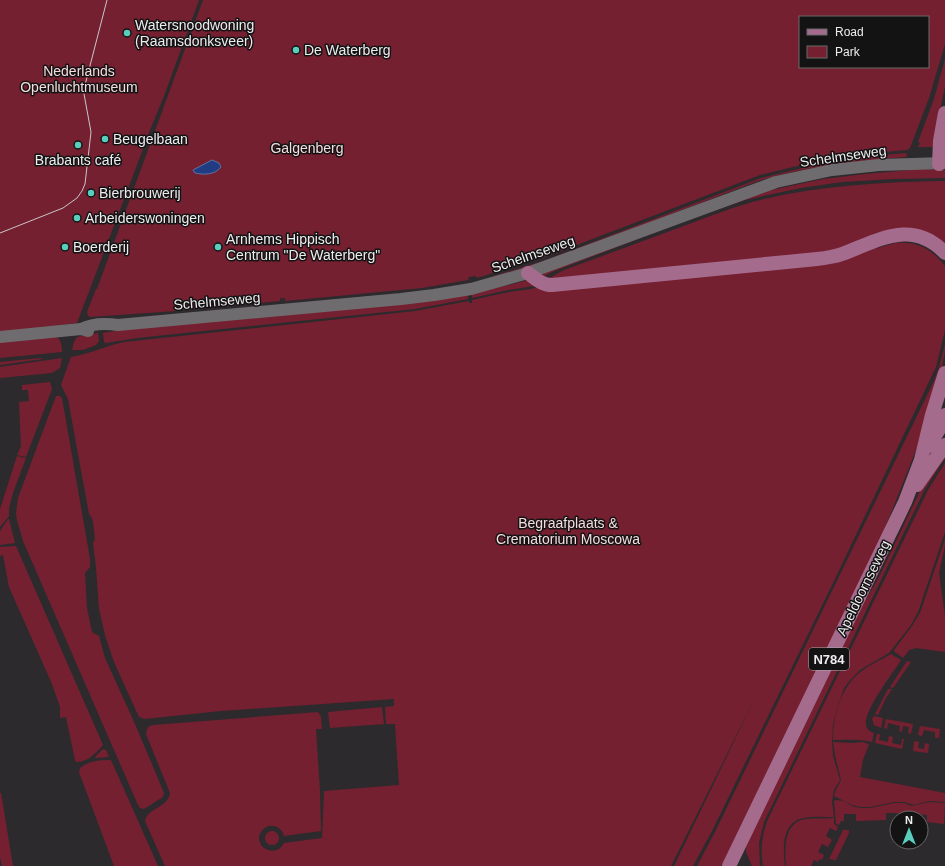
<svg xmlns="http://www.w3.org/2000/svg" width="945" height="866" font-family="Helvetica,sans-serif">
<style>
.green{fill:#752031;fill-rule:evenodd}
.water{fill:#203d83;stroke:#5e72a3}
.lines{fill:none;stroke-linecap:round;stroke-linejoin:round}
.secondary{stroke:#6f6c70;stroke-width:12}
.primary{stroke:#a56b8d;stroke-width:14}
.tram{stroke:#c8c6c9;stroke-width:1}
.poi-dot{fill:#5acebd;stroke:#141314;stroke-width:1.5}
.labels{text-anchor:middle;dominant-baseline:central;stroke-width:3;stroke-linejoin:round;paint-order:stroke}
.shield{fill:#141314;stroke:#adabad;stroke-width:1}
.shield-label{font-size:13px;font-weight:bold;fill:#eeecee}
.poi-label{font-size:14px;fill:#eeecee;stroke:#141314;text-anchor:start}
.park-label{font-size:14px;fill:#f7dcde;stroke:#141314}
.street-label{font-size:14px;fill:#eeecee;stroke:#141314}
</style>
<rect width="100%" height="100%" fill="#2c2a2d"/>
<g class="green">
<polygon points="0,0 199,0 164,96 147,137 142,137 135,134 133,139 142,144 143,149 77,323 0,333"/>
<path d="M203,0H945V44L929,98L910,148L907,150L864,154L810,163L760,175L553,254L477,278L476,276L469,277L468,280L422,288L285,301V298H280V301L183,310L182,307L177,308L176,311L90,317L88,316L87,312L96,289H97ZM800,17H928V67H800Z"/>
<polygon points="945,59 945,86 933,147 918,147 920,143 918,142 934,99"/>
<path d="M905,153L907,154L906,157C857,161 809,166 761,180L542,263L481,280L546,260L761,178L811,166L864,157Z"/>
<polygon points="921,169 945,170 945,178 894,179 842,182 801,188 745,200 698,216 552,272 541,278 542,275 546,272 720,206 767,191 823,179 865,174"/>
<path d="M945,181V248L930,237L838,252L546,280L564,270C603,256 642,241 681,227C708,217 735,206 764,199C824,185 884,182 945,181Z"/>
<path d="M896,243C917,241 932,249 945,266V330L936,367L832,585L712,831L693,866H674L754,700L671,866H165L145,821C147,808 168,808 170,793L146,734L148,727L153,725L318,712L321,717L322,729H316L320,791L321,831L284,836C282,828 276,825 268,826C258,831 256,841 264,848C272,853 280,851 284,843L322,838L324,791L399,785L395,724H386L385,707L394,706V699L221,711L144,719L139,717L114,662L105,635L99,609L96,567L93,543L95,539L93,522L92,518L89,514L68,399L61,385L71,357C89,354 106,346 124,342L415,311L469,301V303H472V300L509,292L531,289L539,287L866,251Z"/>
<path d="M528,280L534,286L508,290L472,298V294C490,288 509,286 528,280Z"/>
<polygon points="468,294 468,299 415,309 137,338 106,343 104,342 103,333 131,328"/>
<polygon points="98,333 99,341 96,345 83,350 72,350 74,342 77,337"/>
<path d="M55,336C61,339 62,345 62,352L0,358V341Z"/>
<polygon points="945,344 945,351 940,378 923,432 891,513 879,542 727,857 721,866 697,866 715,832 933,383 939,368"/>
<polygon points="40,358 43,359 0,365 0,362"/>
<polygon points="62,358 60,368 52,373 0,378 0,367"/>
<polygon points="50,382 52,389 26,457 17,455 21,446 19,402 29,401 28,390 22,390 22,385"/>
<polygon points="56,396 60,396 62,398 90,559 90,567 85,573 87,608 92,632 99,636 105,658 135,724 164,793 163,797 144,809 140,808 138,805 23,541 17,520 16,513 18,498"/>
<polygon points="945,450 945,458 925,489 764,822 759,843 760,866 752,866 746,852 746,845 856,615 877,581 922,487"/>
<polygon points="17,456 26,458 13,493 9,508 9,516 0,527 0,509"/>
<path d="M945,463V532L918,612L911,625L889,653L860,670L851,679L844,688L838,706L833,724L832,742L833,756L840,780L834,790L832,802L834,817C824,817 813,816 803,818C781,823 783,849 785,866H763C760,847 762,832 770,815L928,490Z"/>
<polygon points="8,519 9,519 15,543 0,545 0,531"/>
<polygon points="945,539 945,546 939,573 945,616 945,652 916,648 909,650 903,658 895,652 894,650 912,626 920,613"/>
<path d="M16,546L103,745C97,752 87,763 76,762L75,760L66,717L60,718V707L52,684L9,587L3,555L0,556V547Z"/>
<path d="M891,654L901,660C893,673 864,710 866,724C866,729 870,732 874,733L872,742C859,739 846,740 833,740C833,716 841,688 859,673C869,665 881,660 891,654Z"/>
<polygon points="907,661 911,662 893,688 890,687"/>
<polygon points="888,689 892,689 886,698 878,715 875,714"/>
<polygon points="382,707 384,724 330,728 328,712"/>
<polygon points="874,716 883,718 881,728 874,725 872,719"/>
<polygon points="886,719 913,724 911,734 908,733 909,727 903,726 902,732 899,731 900,726 888,723 887,729 884,728"/>
<polygon points="920,726 940,729 939,738 935,738 935,732 924,730 922,736 918,735"/>
<polygon points="877,734 880,734 879,740 888,742 889,736 893,737 892,743 901,745 902,739 904,739 902,749 875,743"/>
<polygon points="914,741 919,742 918,748 924,749 925,743 929,744 928,753 913,751"/>
<polygon points="833,742 852,743 862,742 869,744 863,760 860,777 945,793 945,802 929,801 914,805 904,802 894,802 870,807 860,807 852,805 834,796 836,790 841,780 835,755"/>
<polygon points="103,749 106,750 109,757 96,758 95,757"/>
<path d="M111,760L158,866H114L79,772L80,768C89,761 99,760 111,760Z"/>
<polygon points="0,793 1,793 13,866 2,866 0,858"/>
<polygon points="836,800 844,801 852,806 860,808 870,808 894,803 904,803 912,806 929,802 945,803 944,824 927,822 927,815 915,814 914,818 898,818 898,813 886,813 886,820 856,821 856,814 844,814 844,821 841,821 839,825 836,824 834,801"/>
<path d="M834,818V824L838,827L836,831L830,828L826,836L832,840L828,847L822,844L818,852L824,855L822,860L819,859L818,862L814,860L811,866H786C785,849 783,823 805,819C814,818 824,819 834,818Z"/>
<polygon points="843,830 849,830 849,833 836,860 829,859"/>
<circle cx="272" cy="838" r="7"/>
</g>
<path class="water" d="M212,160L219,163L221,167C215,175 204,175 195,173L193,170Z"/>
<g class="lines">
<g class="secondary">
<path d="M81,329C93,323 105,323 118,325L401,299L434,295L471,289L528,273L776,182L832,170L879,165L945,163"/>
<polyline points="0,337 81,329 88,331"/>
</g>
<g class="primary">
<polyline points="939,164 940,141 945,113"/>
<path d="M528,273C536,279 542,285 552,285L817,259C826,258 834,257 842,254C878,241 912,218 945,253"/>
<polyline points="929,446 941,426 945,415"/>
<polyline points="917,485 945,445"/>
<polyline points="729,866 905,502 921,460 932,415 945,373"/>
</g>
<polyline class="tram" points="0,233 63,208 77,198 82,191 85,184 91,132 84,94 85,85 107,0"/>
</g>
<g class="poi-dot">
<circle cx="127" cy="33" r="4"/>
<circle cx="296" cy="50" r="4"/>
<circle cx="105" cy="139" r="4"/>
<circle cx="78" cy="145" r="4"/>
<circle cx="91" cy="193" r="4"/>
<circle cx="77" cy="218" r="4"/>
<circle cx="65" cy="247" r="4"/>
<circle cx="218" cy="247" r="4"/>
</g>
<g class="labels">
<rect class="shield" x="809" y="648" width="40" height="22" rx="3"/>
<g class="shield-label">
<text x="829" y="659">N784</text>
</g>
<g class="poi-label">
<text x="135" y="25">Watersnoodwoning<tspan x="135" dy="16">(Raamsdonksveer)</tspan></text>
<text x="304" y="50">De Waterberg</text>
<text x="113" y="139">Beugelbaan</text>
<text x="78" y="160" text-anchor="middle">Brabants café</text>
<text x="99" y="193">Bierbrouwerij</text>
<text x="85" y="218">Arbeiderswoningen</text>
<text x="226" y="239">Arnhems Hippisch<tspan x="226" dy="16">Centrum "De Waterberg"</tspan></text>
<text x="73" y="247">Boerderij</text>
</g>
<g class="park-label">
<text x="79" y="71">Nederlands<tspan x="79" dy="16">Openluchtmuseum</tspan></text>
<text x="307" y="148">Galgenberg</text>
<text x="568" y="523">Begraafplaats &amp;<tspan x="568" dy="16">Crematorium Moscowa</tspan></text>
</g>
<g class="street-label">
<text transform="translate(843 156) rotate(-8)">Schelmseweg</text>
<text transform="translate(533 254) rotate(-19)">Schelmseweg</text>
<text transform="translate(217 301) rotate(-5)">Schelmseweg</text>
<text transform="translate(863 588) rotate(-64)">Apeldoornseweg</text>
</g>
</g>
<rect x="799" y="16" width="130" height="52" fill="#141314" stroke="#6b6a6b"/>
<rect x="807" y="29" width="20" height="6" fill="#a56b8d" stroke="#6b6a6b"/>
<text x="835" y="36" font-size="12" fill="#eeecee">Road</text>
<rect x="807" y="46" width="20" height="12" fill="#752031" stroke="#6b6a6b"/>
<text x="835" y="56" font-size="12" fill="#eeecee">Park</text>
<g transform="translate(909 830)"><circle r="19" fill="#141314" stroke="#6b6a6b"/>
<path d="M0-3L7 15L0 10L-7 15Z" fill="#5acebd"/>
<text y="-6" font-size="11" font-weight="bold" text-anchor="middle" fill="#eeecee">N</text>
</g>
</svg>
